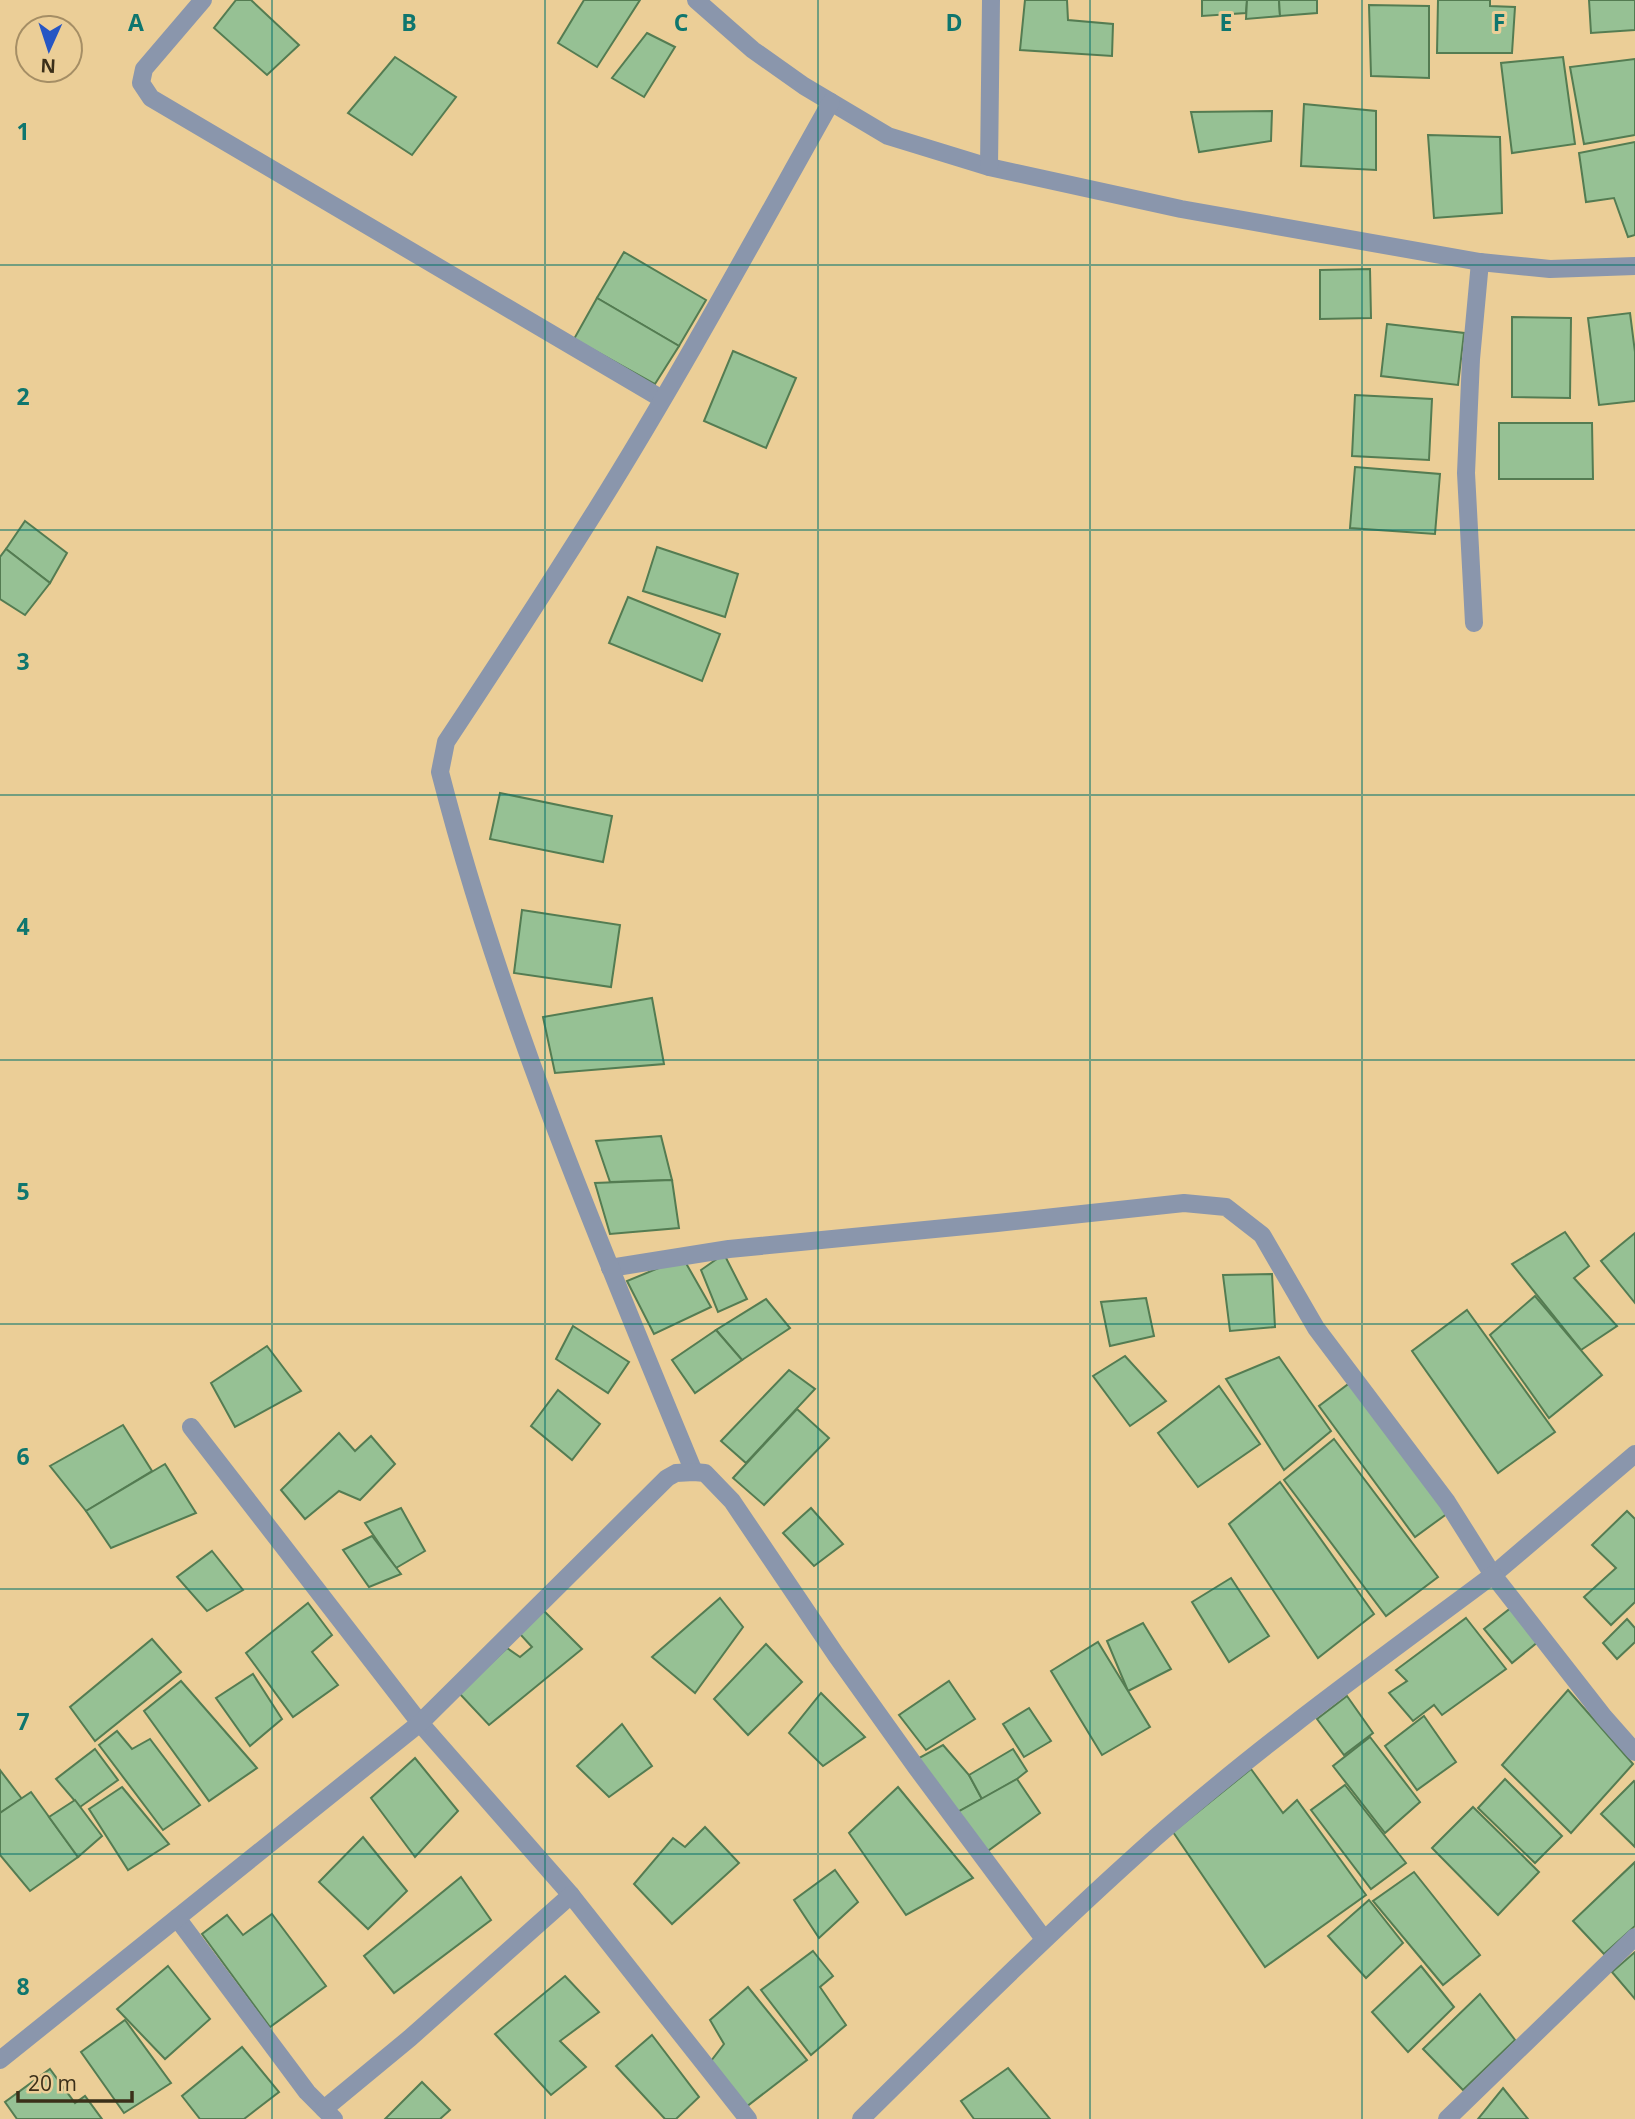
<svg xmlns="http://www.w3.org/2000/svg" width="1635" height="2119" font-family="'Open Sans',sans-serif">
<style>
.building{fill:#96c194;stroke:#547c52;stroke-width:2}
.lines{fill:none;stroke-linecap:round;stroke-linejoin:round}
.minor{stroke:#8a96ac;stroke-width:18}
.grid{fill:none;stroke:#0f766e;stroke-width:2;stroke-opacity:0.55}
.grid-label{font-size:23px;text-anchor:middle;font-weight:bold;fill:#0f766e;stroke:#ebce97;stroke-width:6;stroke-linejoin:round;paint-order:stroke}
</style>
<rect width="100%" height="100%" fill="#ebce97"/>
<g class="building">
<polygon points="236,0 251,0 299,45 267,75 214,28"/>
<polygon points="584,0 640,0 597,67 558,43"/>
<polygon points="1025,0 1067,0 1068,20 1113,24 1112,56 1020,50"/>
<polygon points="1202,0 1247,0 1246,13 1202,16"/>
<polygon points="1247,0 1279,0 1280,16 1246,19"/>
<polygon points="1279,0 1317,0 1317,13 1280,16"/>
<polygon points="1438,0 1490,0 1490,6 1515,7 1512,53 1437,53"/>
<polygon points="1589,0 1635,0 1635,30 1591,33"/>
<polygon points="1369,5 1429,6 1429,78 1371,76"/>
<polygon points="647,33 675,47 644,97 612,78"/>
<polygon points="395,57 456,97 412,155 348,113"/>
<polygon points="1563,57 1575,144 1512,153 1501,63"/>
<polygon points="1635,59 1635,135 1584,144 1570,67"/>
<polygon points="1304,104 1376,111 1376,170 1301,166"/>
<polygon points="1272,111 1271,141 1199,152 1191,112"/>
<polygon points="1428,135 1500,137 1502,213 1434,218"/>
<polygon points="1635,142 1635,235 1628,237 1614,198 1586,202 1579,153"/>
<polygon points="624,252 706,300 679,346 597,298"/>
<polygon points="1370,269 1371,318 1320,319 1320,270"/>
<polygon points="597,298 679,346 655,384 574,339"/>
<polygon points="1630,313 1635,352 1635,401 1599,405 1588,318"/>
<polygon points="1512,317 1571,318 1570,398 1512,397"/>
<polygon points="1387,324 1464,333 1458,385 1381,376"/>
<polygon points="733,351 796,378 766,448 704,421"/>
<polygon points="1355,395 1432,399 1429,460 1352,456"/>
<polygon points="1499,423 1592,423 1593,479 1499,479"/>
<polygon points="1355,467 1440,474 1435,534 1350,528"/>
<polygon points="25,521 67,553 50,583 6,549"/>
<polygon points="657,547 738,574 725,617 643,591"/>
<polygon points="6,549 50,583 25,615 0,599 0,557"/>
<polygon points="628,597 720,634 702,681 609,643"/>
<polygon points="500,793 612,816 603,862 490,839"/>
<polygon points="522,910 620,925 611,987 514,973"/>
<polygon points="652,998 664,1064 555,1073 543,1017"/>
<polygon points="661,1136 672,1180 610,1182 596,1141"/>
<polygon points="672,1180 679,1228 610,1234 595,1183"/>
<polygon points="1565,1232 1589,1266 1574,1278 1617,1326 1581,1350 1512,1264"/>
<polygon points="1635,1233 1635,1303 1601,1261"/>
<polygon points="724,1254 747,1299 718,1312 701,1270"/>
<polygon points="683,1258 711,1307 654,1334 627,1281"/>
<polygon points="1272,1274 1275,1327 1230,1331 1223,1275"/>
<polygon points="1535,1296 1602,1375 1549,1418 1490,1335"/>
<polygon points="1146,1298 1154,1336 1110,1346 1101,1302"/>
<polygon points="766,1299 790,1328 742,1360 716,1330"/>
<polygon points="1467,1310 1555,1432 1498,1473 1412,1351"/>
<polygon points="573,1326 629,1362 608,1393 556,1359"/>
<polygon points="716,1330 742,1360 695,1393 672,1360"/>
<polygon points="267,1346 301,1391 235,1427 211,1383"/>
<polygon points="1125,1356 1166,1401 1130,1426 1093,1376"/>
<polygon points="1279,1357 1331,1431 1284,1470 1226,1379"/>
<polygon points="789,1370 815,1389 746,1463 721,1441"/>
<polygon points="1351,1382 1448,1513 1415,1537 1319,1406"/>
<polygon points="1219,1386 1260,1444 1198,1487 1158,1433"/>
<polygon points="558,1390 600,1424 572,1460 531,1426"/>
<polygon points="797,1409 829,1438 764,1505 733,1478"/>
<polygon points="123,1425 152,1471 86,1511 50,1466"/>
<polygon points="339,1433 355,1451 371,1436 395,1464 360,1500 339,1491 305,1519 281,1490"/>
<polygon points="1334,1439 1438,1577 1386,1616 1284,1480"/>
<polygon points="165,1464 196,1513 111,1548 86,1511"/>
<polygon points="1280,1482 1374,1614 1318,1658 1229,1524"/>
<polygon points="401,1508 425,1551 396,1568 365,1523"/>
<polygon points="811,1508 843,1544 814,1566 783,1533"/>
<polygon points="1627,1511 1635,1519 1635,1602 1611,1625 1584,1597 1616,1568 1592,1545"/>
<polygon points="372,1536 401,1574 369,1587 343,1550"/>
<polygon points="212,1551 243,1590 207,1611 177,1577"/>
<polygon points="1231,1578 1269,1636 1229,1662 1192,1602"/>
<polygon points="720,1598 743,1627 695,1693 652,1657"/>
<polygon points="308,1603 332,1635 312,1652 338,1685 293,1717 246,1653"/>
<polygon points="1512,1607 1539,1641 1512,1663 1484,1629"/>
<polygon points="542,1609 582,1649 489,1725 459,1693 507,1648 520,1657 532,1647 520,1634"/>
<polygon points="1466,1618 1506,1669 1442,1715 1434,1705 1413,1721 1389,1693 1407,1681 1396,1670"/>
<polygon points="1627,1619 1635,1628 1635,1642 1617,1659 1603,1643"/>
<polygon points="1143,1623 1171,1669 1128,1691 1107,1641"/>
<polygon points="152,1639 181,1672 95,1741 70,1707"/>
<polygon points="1098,1642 1150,1727 1102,1755 1051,1671"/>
<polygon points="766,1644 802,1682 748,1735 714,1699"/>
<polygon points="253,1674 282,1719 250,1746 216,1698"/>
<polygon points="181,1681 257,1768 209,1801 144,1711"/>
<polygon points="949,1681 975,1719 926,1750 899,1715"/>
<polygon points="1568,1690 1633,1764 1571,1833 1502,1765"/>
<polygon points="821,1693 865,1737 823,1766 789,1733"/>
<polygon points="1347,1696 1373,1733 1344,1755 1317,1719"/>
<polygon points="1029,1708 1051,1741 1024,1757 1003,1724"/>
<polygon points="1424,1716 1456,1762 1417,1790 1385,1746"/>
<polygon points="622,1724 652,1766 609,1797 577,1766"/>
<polygon points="117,1731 132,1749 150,1739 200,1805 163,1830 99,1745"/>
<polygon points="1370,1737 1420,1802 1385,1833 1333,1766"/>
<polygon points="943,1745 969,1775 982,1799 956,1813 917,1759"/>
<polygon points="95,1749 118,1780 80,1807 56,1779"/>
<polygon points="1013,1749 1027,1771 1017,1779 982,1799 969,1775"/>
<polygon points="415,1758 458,1811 415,1857 371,1798"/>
<polygon points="1251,1769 1283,1813 1297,1800 1366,1895 1265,1967 1173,1832"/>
<polygon points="0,1770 22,1799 0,1813"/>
<polygon points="1017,1779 1040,1813 985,1853 956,1813"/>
<polygon points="1505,1779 1562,1836 1535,1863 1478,1808"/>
<polygon points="1634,1781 1635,1782 1635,1847 1601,1814"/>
<polygon points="1345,1785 1406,1863 1371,1889 1311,1810"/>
<polygon points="122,1787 169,1844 128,1870 89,1809"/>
<polygon points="898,1787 973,1878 906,1915 849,1833"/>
<polygon points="31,1792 78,1857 30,1891 0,1855 0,1813"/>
<polygon points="75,1800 102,1836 78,1857 49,1817"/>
<polygon points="1473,1807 1539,1872 1498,1915 1432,1848"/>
<polygon points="705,1827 739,1863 672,1924 634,1884 673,1838 685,1847"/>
<polygon points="363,1837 407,1891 368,1929 319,1882"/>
<polygon points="1635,1862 1635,1926 1604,1954 1573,1921"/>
<polygon points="835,1870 858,1902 819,1938 794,1900"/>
<polygon points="1414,1872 1480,1955 1443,1985 1373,1901"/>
<polygon points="461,1877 491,1920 394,1993 364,1956"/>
<polygon points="1369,1900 1403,1943 1366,1978 1328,1936"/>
<polygon points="272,1914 326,1986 270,2027 202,1934 227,1915 243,1935"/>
<polygon points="813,1951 833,1976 820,1987 846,2025 811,2055 761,1990"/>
<polygon points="1635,1952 1635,1999 1612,1972"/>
<polygon points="168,1966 210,2019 165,2059 117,2009"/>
<polygon points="1421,1966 1454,2007 1408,2052 1372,2012"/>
<polygon points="565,1976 599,2012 560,2041 586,2067 551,2095 495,2034"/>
<polygon points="748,1987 807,2060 746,2107 711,2061 724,2044 710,2020"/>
<polygon points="1480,1994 1515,2040 1463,2090 1423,2049"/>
<polygon points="125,2020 171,2083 124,2113 81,2052"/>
<polygon points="652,2035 699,2097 676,2119 665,2119 616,2066"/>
<polygon points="242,2047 279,2092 244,2119 200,2119 182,2096"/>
<polygon points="1008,2068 1050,2119 974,2119 961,2101"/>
<polygon points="50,2069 75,2103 85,2096 102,2119 17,2119 5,2102"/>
<polygon points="422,2082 450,2110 440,2119 385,2119"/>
<polygon points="1503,2088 1528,2119 1478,2119"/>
</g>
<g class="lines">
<g class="minor">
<polyline points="203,0 144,69 141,83 151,98 662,399"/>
<polyline points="696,0 753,50 804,86 888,136 989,167 1181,209 1480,262 1550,269 1635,266"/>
<polyline points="989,167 991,0"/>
<polyline points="1474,623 1466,473 1471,359 1480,262"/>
<polyline points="610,1268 729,1249 997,1223 1184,1203 1226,1207 1262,1235 1316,1328 1447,1502 1493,1575 1635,1454"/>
<polyline points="191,1427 420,1723 571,1895 748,2119"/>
<path d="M694,1472C599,1242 502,1013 440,772L446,742C497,665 547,588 596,510C679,377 754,239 831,102"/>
<polyline points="177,1918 307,2092 334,2119"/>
<polyline points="0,2060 420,1723 667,1478 676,1473 694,1472 705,1473 732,1501 836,1655 916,1767 1044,1939"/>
<polyline points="324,2109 410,2038 571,1895"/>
<path d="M861,2119C957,2024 1054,1928 1155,1838C1262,1744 1379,1660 1493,1575L1604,1717L1635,1752"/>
<polyline points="1447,2119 1635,1937"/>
</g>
</g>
<path class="grid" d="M272,0V2119M545,0V2119M818,0V2119M1090,0V2119M1362,0V2119M0,265H1635M0,530H1635M0,795H1635M0,1060H1635M0,1324H1635M0,1589H1635M0,1854H1635"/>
<g class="grid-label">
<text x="136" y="31">A</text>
<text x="409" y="31">B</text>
<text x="681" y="31">C</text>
<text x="954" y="31">D</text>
<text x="1226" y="31">E</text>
<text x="1499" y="31">F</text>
<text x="23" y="140">1</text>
<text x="23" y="405">2</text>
<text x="23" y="670">3</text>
<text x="23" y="935">4</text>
<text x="23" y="1200">5</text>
<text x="23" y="1465">6</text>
<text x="23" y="1730">7</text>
<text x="23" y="1995">8</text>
</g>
<g transform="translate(49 49) rotate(183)"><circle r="33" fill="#ebce97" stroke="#a58e65" stroke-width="2"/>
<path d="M0-5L12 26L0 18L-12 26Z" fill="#2656c4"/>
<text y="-10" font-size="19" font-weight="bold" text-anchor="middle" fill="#3b2f19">N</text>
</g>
<path d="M18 2091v10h114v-10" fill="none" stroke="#3b2f19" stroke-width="3.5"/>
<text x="28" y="2091" font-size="21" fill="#3b2f19" stroke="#ebce97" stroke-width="5" paint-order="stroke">20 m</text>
</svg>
